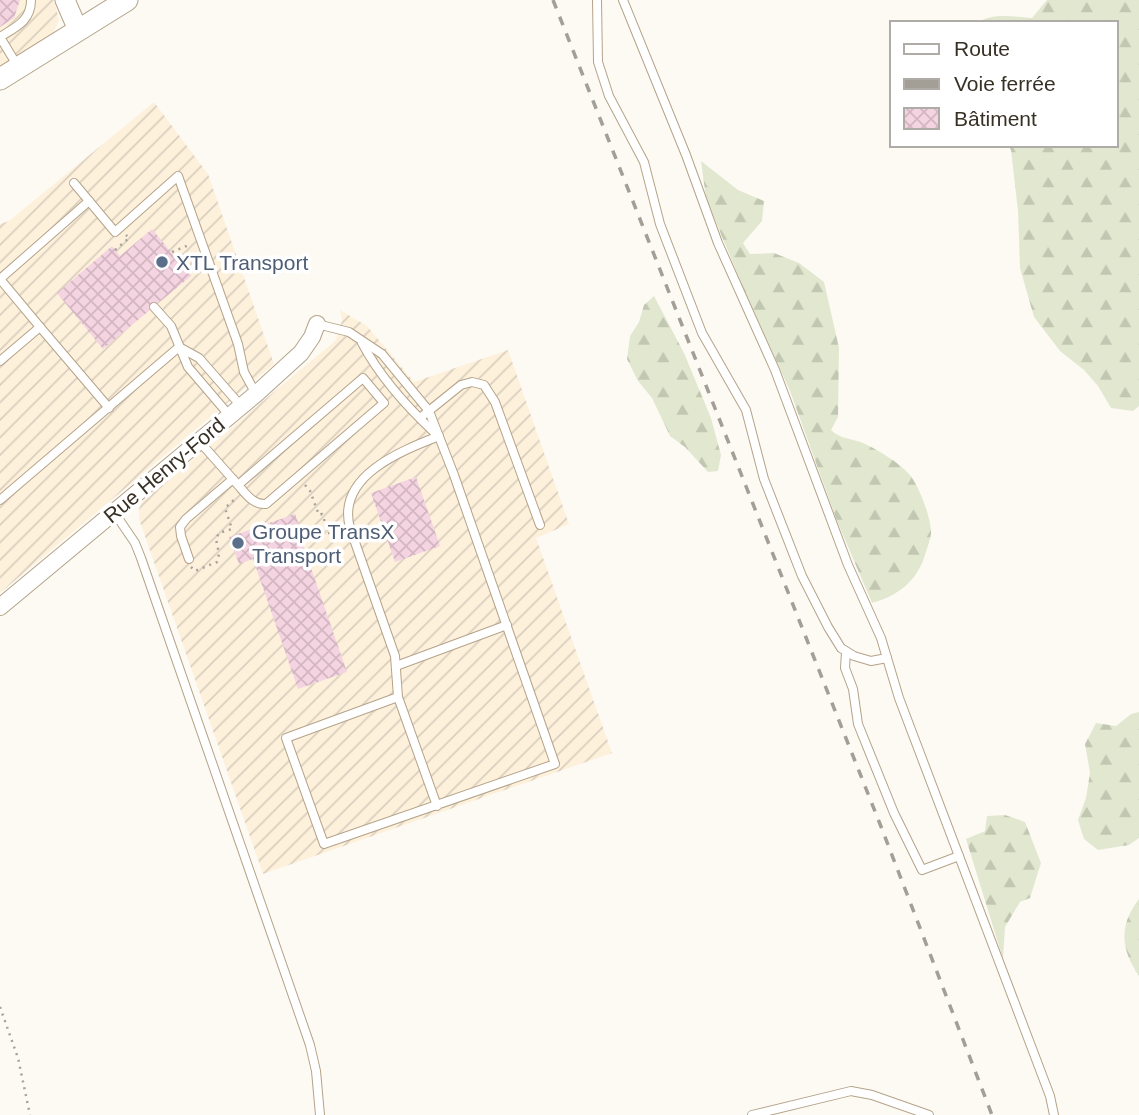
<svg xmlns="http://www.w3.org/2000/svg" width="1139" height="1115" font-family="Arial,sans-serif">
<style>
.industrial{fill:url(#industrial-furrows)}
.forest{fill:url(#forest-firs)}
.building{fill:url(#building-cross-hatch)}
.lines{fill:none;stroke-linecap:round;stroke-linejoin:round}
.service-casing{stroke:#b4a389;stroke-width:10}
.minor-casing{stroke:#b4a389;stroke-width:18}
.tertiary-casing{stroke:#b4a389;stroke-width:21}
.secondary-casing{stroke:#b4a389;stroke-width:23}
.path{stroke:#a7a29a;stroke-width:2.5;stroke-dasharray:2 5;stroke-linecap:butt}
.service{stroke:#fff;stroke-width:8}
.minor{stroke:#fff;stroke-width:16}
.tertiary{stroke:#fff;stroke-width:19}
.secondary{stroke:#fff;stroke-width:21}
.rail{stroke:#a39e96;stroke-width:3.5;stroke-dasharray:9 9;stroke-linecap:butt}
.service-dot{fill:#5c6f8a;stroke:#fff;stroke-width:2.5}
.labels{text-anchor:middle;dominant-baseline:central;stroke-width:7;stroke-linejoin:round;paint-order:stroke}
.service-label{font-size:21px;fill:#4e5e75;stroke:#fff;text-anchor:start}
.street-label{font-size:21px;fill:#373025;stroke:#fff}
</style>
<defs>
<pattern id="industrial-furrows" width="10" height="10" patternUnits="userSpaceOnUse" patternTransform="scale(1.75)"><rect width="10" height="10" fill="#fef1dc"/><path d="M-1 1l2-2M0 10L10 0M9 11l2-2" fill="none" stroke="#dacfbd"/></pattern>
<pattern id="forest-firs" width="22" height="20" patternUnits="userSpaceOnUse" patternTransform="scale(1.75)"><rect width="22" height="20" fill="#e2e8d0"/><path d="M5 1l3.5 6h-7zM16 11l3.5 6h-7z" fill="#c2c7b2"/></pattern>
<pattern id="building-cross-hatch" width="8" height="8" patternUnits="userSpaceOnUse" patternTransform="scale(1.75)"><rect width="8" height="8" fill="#f5d4e2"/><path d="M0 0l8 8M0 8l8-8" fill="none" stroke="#d3b6c2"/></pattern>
</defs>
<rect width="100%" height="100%" fill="#fdfaf4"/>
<g class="industrial">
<polygon points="0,0 54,0 59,20 53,34 0,68"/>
<polygon points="154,102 208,174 274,364 0,593 0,224 9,221"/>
<polygon points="340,310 367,326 414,382 508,350 569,524 536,538 612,753 263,874 155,565 139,519 139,509 142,502 335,341 342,321"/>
</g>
<g class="forest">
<path d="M1047,0H1139V406L1133,411L1111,408L1098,386L1084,370L1060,351L1034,317L1020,268L1018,211L1011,150L1008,145H1116V23H978C991,12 1016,17 1032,18Z"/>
<path d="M701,161L738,190L764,201L762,221L743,243L750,254L774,253L799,263L824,282L839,348L838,417L831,430C841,440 853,438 865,444C880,451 898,462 909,474C919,485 932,520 931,534C930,541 927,548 925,555C917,581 898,596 872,603L837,521L790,391L742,285L706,198Z"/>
<polygon points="654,296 684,353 711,418 721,455 718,471 708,472 685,447 670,436 652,398 638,381 627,359 630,336 639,322 644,305"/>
<polygon points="1139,712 1139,838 1129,845 1098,850 1084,839 1078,820 1086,798 1090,773 1085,744 1096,723 1116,726 1131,714"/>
<polygon points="1005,815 1025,822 1041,863 1030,898 1020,902 1005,927 1003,959 966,839 985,831 987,816"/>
<path d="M1139,899V976C1121,950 1118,926 1139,899Z"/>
</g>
<g class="building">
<polygon points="0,0 20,0 14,18 0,27"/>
<polygon points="152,229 191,276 103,349 57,293 112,246 120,256"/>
<polygon points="416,477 440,546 395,562 371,493"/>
<polygon points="295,514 305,541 302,542 347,672 298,689 253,559 239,564 229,537"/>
</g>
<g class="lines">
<defs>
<g id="service">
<polyline points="597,0 598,62 609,96 644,162 660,224 702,333 746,410 764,479 802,576 828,627 841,648 854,656 871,661 887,658"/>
<polyline points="623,0 686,155 718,243 775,370 848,565 881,638 899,698 1050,1096 1054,1115"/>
<path d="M17,65L0,37C16,27 31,21 31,0"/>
<polyline points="74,183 115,232 178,176 238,344 244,372 256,394"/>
<polyline points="0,279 89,201"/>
<polyline points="0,279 40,327"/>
<polyline points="154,307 171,326 188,367 229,415"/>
<polyline points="317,324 349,332 382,354 429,411 454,475 555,764 324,844 286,738 398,697 437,806"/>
<path d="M362,343C380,377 407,407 435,433"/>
<polyline points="179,347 199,358 241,406"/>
<polyline points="0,361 40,327 109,408"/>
<polyline points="420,418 461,385 472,382 484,385 495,402 540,525"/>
<path d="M199,441L238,485C246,494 253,505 266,504L384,403L363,378L238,485"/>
<polyline points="0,500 179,347"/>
<polyline points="114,512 135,543 141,558 310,1045 316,1071 320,1115"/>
<polyline points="189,559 181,536 180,527 186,519 233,479"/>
<polyline points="846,652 845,668 853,689 858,724 894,813 922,870 959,856"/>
<polyline points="396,666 507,625"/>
<path d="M398,697L395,656L350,528C336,476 401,451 439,436"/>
<polyline points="752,1115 851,1091 872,1095 929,1115"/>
</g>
<polyline id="minor" points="0,607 256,394 301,353 312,337 317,324"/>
<polyline id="tertiary" points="65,0 78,30"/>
<polyline id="secondary" points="0,79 127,0"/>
</defs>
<use href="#service" class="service-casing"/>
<use href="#minor" class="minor-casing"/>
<use href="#tertiary" class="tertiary-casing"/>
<use href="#secondary" class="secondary-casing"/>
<g class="path">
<polyline points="115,250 129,238 126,235"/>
<polyline points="172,252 191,244"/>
<polyline points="305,485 310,491 319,515 322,514 332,541 343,537"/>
<polyline points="191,567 195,571 217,562 219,554 216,539 219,533 232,529 225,508 236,498"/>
<polyline points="0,1007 18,1058 30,1115"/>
</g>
<use href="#service" class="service"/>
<use href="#minor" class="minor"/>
<use href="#tertiary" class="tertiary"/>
<use href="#secondary" class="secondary"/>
<polyline class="rail" points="553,0 880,824 992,1115"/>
</g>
<g class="service-dot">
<circle cx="162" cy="262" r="7"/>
<circle cx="238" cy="543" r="7"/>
</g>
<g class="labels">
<g class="service-label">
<text x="176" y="262">XTL Transport</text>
<text x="252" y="531">Groupe TransX<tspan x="252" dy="24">Transport</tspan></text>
</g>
<g class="street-label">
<text transform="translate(164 470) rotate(-40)">Rue Henry-Ford</text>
</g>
</g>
<rect x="890" y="21" width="228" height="126" fill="#ffffff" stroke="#afaca8" stroke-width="2"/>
<rect x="904" y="44" width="35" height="10" fill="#ffffff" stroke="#afaca8" stroke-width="2"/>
<text x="954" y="56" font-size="21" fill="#373025">Route</text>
<rect x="904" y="79" width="35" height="10" fill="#a39e96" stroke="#afaca8" stroke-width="2"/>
<text x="954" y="91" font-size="21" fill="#373025">Voie ferrée</text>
<rect x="904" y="108" width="35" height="21" fill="url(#building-cross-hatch)" stroke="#afaca8" stroke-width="2"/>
<text x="954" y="126" font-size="21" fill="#373025">Bâtiment</text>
</svg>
